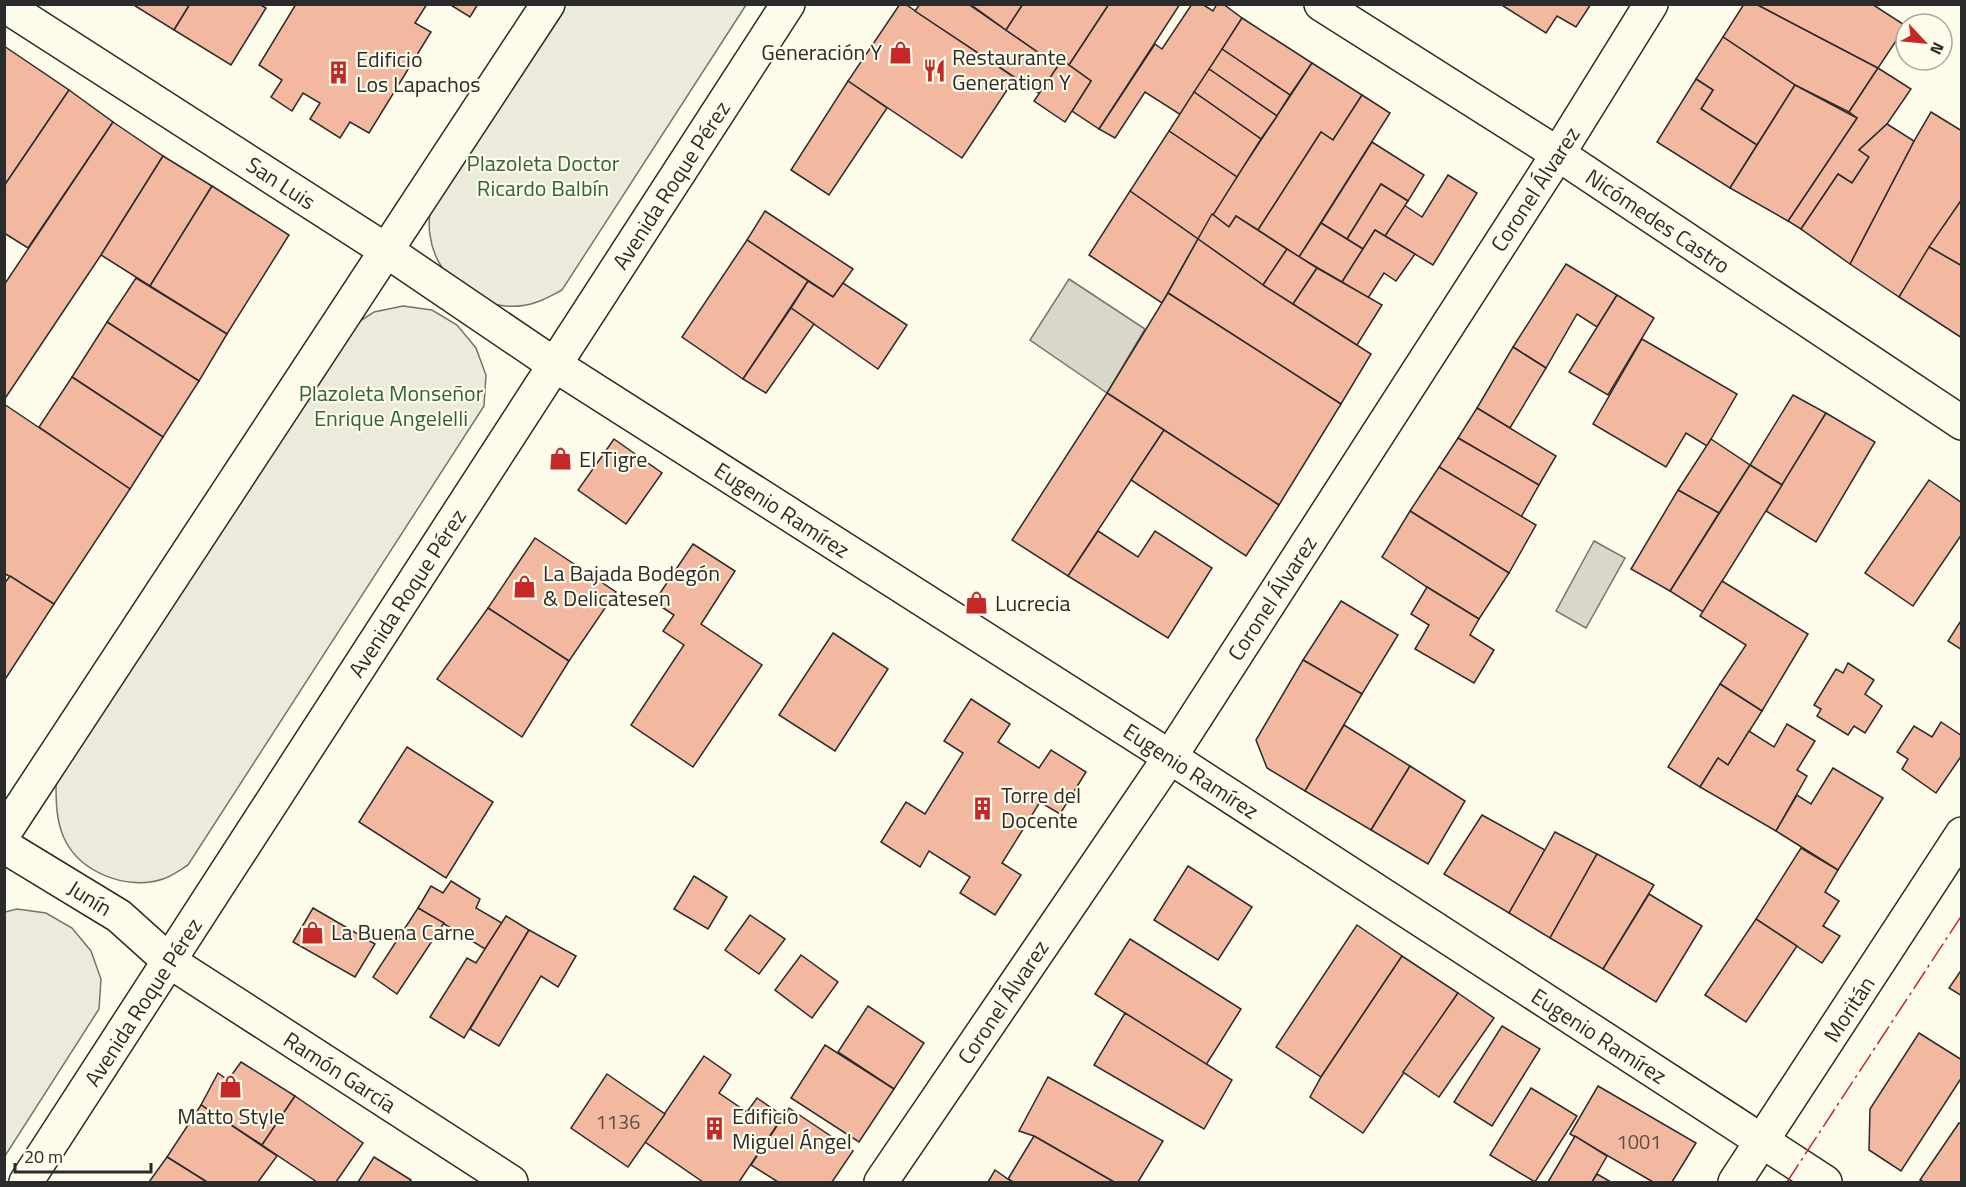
<svg xmlns="http://www.w3.org/2000/svg" width="1966" height="1187" font-family="'Titillium Web',sans-serif">
<style>
.green{fill:#ecebdb;stroke:#74746e;stroke-width:1.5}
.water{fill:#d8d7c9;stroke:#74746e;stroke-width:1.5}
.building{fill:#f2b8a0;stroke:#2b2b2b;stroke-width:1.5}
.lines{fill:none;stroke-linecap:round;stroke-linejoin:round}
.minor-casing{stroke:#2b2b2b;stroke-width:36}
.secondary-casing{stroke:#2b2b2b;stroke-width:36}
.minor{stroke:#fdfbea;stroke-width:33}
.secondary{stroke:#fdfbea;stroke-width:33}
.power{stroke:#c62828;stroke-width:1.5;stroke-dasharray:21 4.5 3 4.5;stroke-linecap:butt}
.labels{text-anchor:middle;dominant-baseline:central;stroke-width:4.5;stroke-linejoin:round;paint-order:stroke}
.number-label{font-size:20px;fill:#5d4e48}
.poi-label{font-size:22px;fill:#2b2b2b;stroke:#fdfbea;text-anchor:start}
.park-label{font-size:22px;fill:#34623c;stroke:#fdfbea}
.street-label{font-size:22px;fill:#2b2b2b;stroke:#fdfbea}
</style>
<rect width="100%" height="100%" fill="#fdfbea"/>
<g class="green">
<path d="M561,5H746L562,290C554,294 546,299 537,302C490,319 436,284 430,235C428,226 430,216 430,207Z"/>
<path d="M403,306L432,310L457,325L476,348L486,375L484,406L188,865C180,870 172,876 163,879C128,891 80,873 64,838C56,820 56,802 56,783L349,328L374,312Z"/>
<polygon points="17,909 46,913 72,928 91,951 101,979 99,1009 5,1156 5,912"/>
</g>
<g class="water">
<polygon points="1069,279 1145,329 1107,393 1030,340"/>
<polygon points="1594,541 1625,558 1586,628 1556,611"/>
</g>
<g class="building">
<polygon points="132,4 190,4 174,30"/>
<polygon points="190,4 259,4 266,8 231,65 174,30"/>
<polygon points="296,4 427,4 415,23 431,32 369,133 350,122 340,138 310,119 320,103 303,93 292,111 271,97 282,80 259,65"/>
<polygon points="449,4 478,4 470,17"/>
<polygon points="900,4 905,4 1015,78 962,158 848,81"/>
<polygon points="920,4 968,4 1058,66 1040,94 915,11"/>
<polygon points="970,4 1023,4 1006,30"/>
<polygon points="1023,4 1109,4 1069,65 1062,60 1058,66 1006,30"/>
<polygon points="1109,4 1180,4 1099,129 1072,111 1091,81 1069,65"/>
<polygon points="1192,4 1202,4 1213,11 1217,4 1223,4 1242,18 1181,115 1145,92 1115,138 1099,129 1155,44 1162,49"/>
<polygon points="1500,4 1591,4 1576,27 1557,16 1546,33"/>
<polygon points="1744,4 1756,4 1878,68 1849,112 1795,85 1723,37"/>
<polygon points="1756,4 1872,4 1906,26 1878,68"/>
<polygon points="1242,18 1312,63 1290,95 1222,49"/>
<polygon points="1723,37 1795,85 1757,145 1701,109 1713,90 1696,79"/>
<polygon points="4,46 69,90 4,186"/>
<polygon points="1222,49 1290,95 1277,116 1209,69"/>
<polygon points="1062,60 1091,81 1065,122 1034,101"/>
<polygon points="1312,63 1362,95 1333,140 1321,132 1258,230 1236,216 1229,227 1212,214"/>
<polygon points="1878,68 1911,89 1887,124 1859,150 1869,157 1852,183 1838,174 1801,229 1788,221 1857,118 1849,112"/>
<polygon points="1209,69 1277,116 1261,139 1194,92"/>
<polygon points="1696,79 1713,90 1701,109 1757,145 1730,188 1657,142"/>
<polygon points="848,81 887,108 829,195 791,170"/>
<polygon points="1795,85 1857,118 1788,221 1730,188"/>
<polygon points="69,90 113,122 28,248 4,233 4,186"/>
<polygon points="1194,92 1261,139 1237,177 1169,131"/>
<polygon points="1362,95 1390,113 1299,257 1258,230 1321,132 1333,140"/>
<polygon points="1931,112 1962,131 1962,200 1899,297 1850,264 1914,141"/>
<polygon points="113,122 163,156 101,255 4,400 4,285"/>
<polygon points="1887,124 1914,141 1850,264 1801,229 1838,174 1852,183 1869,157 1859,150"/>
<polygon points="1169,131 1237,177 1198,239 1130,191"/>
<polygon points="1372,142 1424,175 1408,201 1381,184 1347,239 1321,223"/>
<polygon points="163,156 212,186 150,286 101,255"/>
<polygon points="1448,175 1477,193 1433,265 1385,236 1404,205 1422,217"/>
<polygon points="1381,184 1408,201 1385,236 1375,230 1363,249 1347,239"/>
<polygon points="212,186 289,235 227,334 150,286"/>
<polygon points="1130,191 1198,239 1162,303 1089,255"/>
<polygon points="1962,199 1962,266 1929,247"/>
<polygon points="765,211 853,269 833,297 747,240"/>
<polygon points="1212,214 1229,227 1236,216 1287,249 1263,285 1198,239"/>
<polygon points="1321,223 1363,249 1342,282 1299,257"/>
<polygon points="1375,230 1415,254 1396,281 1384,273 1368,298 1342,282"/>
<polygon points="1198,239 1263,285 1371,354 1341,404 1168,293"/>
<polygon points="747,240 808,281 743,379 682,337"/>
<polygon points="1929,247 1962,266 1962,338 1899,297"/>
<polygon points="1287,249 1317,268 1293,304 1263,285"/>
<polygon points="1566,264 1617,295 1597,327 1577,314 1546,368 1513,347"/>
<polygon points="1317,268 1382,305 1357,345 1293,304"/>
<polygon points="136,278 227,334 199,381 107,322"/>
<polygon points="808,281 833,297 843,283 907,325 878,369 791,308"/>
<polygon points="1168,293 1341,404 1279,505 1107,393"/>
<polygon points="1617,295 1654,318 1608,395 1569,372"/>
<polygon points="791,308 814,324 766,393 743,379"/>
<polygon points="107,322 199,381 163,437 72,377"/>
<polygon points="1642,339 1737,394 1707,446 1686,433 1666,467 1593,424"/>
<polygon points="1513,347 1546,368 1510,428 1477,408"/>
<polygon points="72,377 163,437 130,489 39,427"/>
<polygon points="1107,393 1164,430 1068,576 1012,540"/>
<polygon points="1793,395 1826,413 1782,485 1750,465"/>
<polygon points="4,404 130,489 54,604 4,573"/>
<polygon points="1477,408 1556,456 1539,485 1458,438"/>
<polygon points="1826,413 1875,442 1816,542 1766,511"/>
<polygon points="1164,430 1279,505 1246,556 1131,480"/>
<polygon points="1458,438 1539,485 1521,517 1439,467"/>
<polygon points="614,439 662,473 626,524 578,490"/>
<polygon points="1711,439 1750,465 1719,513 1678,490"/>
<polygon points="1750,465 1782,485 1703,612 1670,591"/>
<polygon points="1439,467 1536,525 1509,573 1410,511"/>
<polygon points="1929,480 1962,503 1962,534 1913,606 1865,573"/>
<polygon points="1678,490 1719,513 1670,591 1631,569"/>
<polygon points="1410,511 1509,573 1479,619 1427,587 1382,557"/>
<polygon points="1098,531 1138,557 1155,531 1212,568 1168,638 1068,576"/>
<polygon points="535,538 616,592 569,661 488,608"/>
<polygon points="693,544 735,571 701,624 762,665 693,767 631,725 684,645 663,631 674,615 654,602"/>
<polygon points="10,576 54,604 4,681 4,584"/>
<polygon points="1722,581 1808,634 1762,711 1720,684 1746,645 1700,616"/>
<polygon points="1427,587 1479,619 1470,635 1494,650 1474,683 1415,649 1429,625 1411,614"/>
<polygon points="1341,601 1398,635 1362,694 1303,660"/>
<polygon points="488,608 569,661 522,737 437,679"/>
<polygon points="1962,619 1962,650 1948,641"/>
<polygon points="833,633 888,669 835,751 779,715"/>
<polygon points="1303,660 1362,694 1305,791 1267,768 1256,740"/>
<polygon points="1848,663 1874,680 1865,694 1882,706 1865,733 1854,726 1848,735 1817,716 1821,709 1814,705 1836,669 1843,673"/>
<polygon points="1720,684 1762,711 1728,765 1718,758 1700,787 1668,767"/>
<polygon points="971,699 1010,724 998,742 1039,768 1051,750 1086,772 1060,814 1040,802 1002,863 1021,875 995,915 960,893 970,877 929,851 920,867 881,842 906,802 925,814 963,753 944,741"/>
<polygon points="1941,722 1962,736 1962,755 1936,793 1902,769 1908,759 1897,752 1914,726 1932,737"/>
<polygon points="1787,724 1815,741 1797,770 1807,776 1776,831 1700,787 1718,758 1728,765 1749,731 1774,747"/>
<polygon points="1344,725 1410,766 1371,830 1305,791"/>
<polygon points="407,747 493,802 446,878 359,822"/>
<polygon points="1410,766 1465,801 1428,864 1371,830"/>
<polygon points="1833,768 1883,798 1838,870 1776,831 1797,795 1811,804"/>
<polygon points="1482,815 1545,850 1509,913 1444,874"/>
<polygon points="1555,832 1597,854 1550,938 1509,913"/>
<polygon points="1801,848 1838,870 1825,892 1839,901 1823,926 1840,936 1822,963 1756,919"/>
<polygon points="1597,854 1654,885 1603,969 1550,938"/>
<polygon points="1188,866 1252,907 1218,960 1154,920"/>
<polygon points="694,876 727,897 708,929 674,909"/>
<polygon points="451,881 480,899 476,908 502,923 485,949 418,908 431,886 443,893"/>
<polygon points="1649,894 1702,926 1656,1002 1603,969"/>
<polygon points="313,908 375,944 355,977 293,942"/>
<polygon points="418,908 444,923 397,994 373,977"/>
<polygon points="750,915 785,939 759,974 725,950"/>
<polygon points="506,916 529,930 464,1038 430,1017 467,958 476,963"/>
<polygon points="1756,919 1797,946 1746,1022 1705,995"/>
<polygon points="1357,925 1402,956 1321,1077 1276,1047"/>
<polygon points="529,930 576,956 558,987 541,976 499,1046 470,1029"/>
<polygon points="1130,939 1241,1009 1206,1065 1095,994"/>
<polygon points="801,955 838,982 812,1018 775,990"/>
<polygon points="1402,956 1458,993 1363,1133 1310,1097 1321,1077"/>
<polygon points="1962,969 1962,996 1949,988"/>
<polygon points="1458,993 1494,1018 1439,1097 1403,1072"/>
<polygon points="868,1006 924,1043 894,1089 838,1052"/>
<polygon points="1125,1013 1232,1080 1204,1129 1094,1065"/>
<polygon points="1502,1026 1540,1049 1492,1126 1454,1102"/>
<polygon points="1919,1033 1962,1060 1962,1077 1901,1171 1869,1150 1870,1109"/>
<polygon points="825,1045 894,1089 859,1142 791,1098"/>
<polygon points="704,1056 731,1075 719,1093 747,1112 757,1098 783,1116 739,1182 703,1182 645,1142"/>
<polygon points="241,1062 295,1096 262,1145 201,1105 218,1073 228,1080"/>
<polygon points="607,1074 665,1114 628,1167 571,1128"/>
<polygon points="1048,1077 1163,1141 1138,1182 1114,1182 1034,1136 1019,1131"/>
<polygon points="1598,1086 1696,1143 1672,1182 1653,1182 1570,1134"/>
<polygon points="1531,1088 1577,1116 1535,1182 1490,1155"/>
<polygon points="295,1096 363,1143 336,1182 317,1182 262,1145"/>
<polygon points="201,1105 277,1156 258,1182 207,1182 167,1157"/>
<polygon points="789,1108 853,1151 832,1182 778,1182 751,1165"/>
<polygon points="1959,1123 1962,1124 1962,1182 1924,1182 1920,1180"/>
<polygon points="1034,1136 1114,1182 1013,1182 1008,1179"/>
<polygon points="1575,1136 1607,1156 1592,1182 1548,1182"/>
<polygon points="167,1157 207,1182 149,1182"/>
<polygon points="374,1157 411,1180 409,1182 358,1182"/>
<polygon points="995,1170 1008,1179 1013,1182 988,1182"/>
<polygon points="1597,1174 1611,1182 1592,1182"/>
</g>
<g class="lines">
<defs>
<g id="minor">
<polyline points="1321,4 1558,154 1962,423"/>
<polyline points="4,5 387,251 555,365 1170,757 1825,1182"/>
<polyline points="4,846 119,916 169,961 511,1182"/>
<polyline points="881,1182 1170,757 1558,154 1651,4"/>
<polyline points="1735,1182 1962,834"/>
</g>
<g id="secondary">
<polyline points="4,833 548,4"/>
<polyline points="26,1182 788,4"/>
</g>
</defs>
<use href="#minor" class="minor-casing"/>
<use href="#secondary" class="secondary-casing"/>
<use href="#minor" class="minor"/>
<use href="#secondary" class="secondary"/>
<polyline class="power" points="1787,1182 1962,915"/>
</g>
<defs>
<symbol id="shop-bare" viewBox="-9 -9 18 18"><path d="M-5-2.5h2.3a2.7 3.5 0 0 1 5.4 0H5L5.5 6h-11ZM-1.5-2.5h3a1.5 2.3 0 0 0-3 0Z" fill="#c62828" stroke="#fdfbea" stroke-width="2.5" paint-order="stroke"/></symbol>
<symbol id="restaurant-bare" viewBox="-9 -9 18 18"><path d="M-5-6h1v4h1v-4h1v4h1v-4h1v5L-1.5 .5V6h-2V.5L-5-1ZM5-6V6H3V1.5H1.5Q1.5-4 5-6Z" fill="#c62828" stroke="#fdfbea" stroke-width="2.5" paint-order="stroke"/></symbol>
<symbol id="building-bare" viewBox="-9 -9 18 18"><path d="M-4-6H4V6H1V3H-1V6H-4ZM-2.5-4.3h1.7v1.8h-1.7ZM.8-4.3h1.7v1.8H.8ZM-2.5-1h1.7V.8h-1.7ZM.8-1h1.7V.8H.8Z" fill="#c62828" stroke="#fdfbea" stroke-width="2.5" paint-order="stroke"/></symbol>
</defs>
<g fill-rule="evenodd">
<use href="#shop-bare" x="884" y="36" width="33" height="33"/>
<use href="#restaurant-bare" x="918" y="54" width="33" height="33"/>
<use href="#building-bare" x="322" y="56" width="33" height="33"/>
<use href="#shop-bare" x="544" y="442" width="33" height="33"/>
<use href="#shop-bare" x="508" y="570" width="33" height="33"/>
<use href="#shop-bare" x="960" y="586" width="33" height="33"/>
<use href="#building-bare" x="966" y="792" width="33" height="33"/>
<use href="#shop-bare" x="296" y="916" width="33" height="33"/>
<use href="#shop-bare" x="214" y="1070" width="33" height="33"/>
<use href="#building-bare" x="698" y="1112" width="33" height="33"/>
</g>
<g class="labels">
<g class="number-label">
<text x="618" y="1121">1136</text>
<text x="1639" y="1141">1001</text>
</g>
<g class="poi-label">
<text x="882" y="52" text-anchor="end">Generación Y</text>
<text x="952" y="57">Restaurante<tspan x="952" dy="25">Generation Y</tspan></text>
<text x="356" y="59">Edificio<tspan x="356" dy="25">Los Lapachos</tspan></text>
<text x="579" y="459">El Tigre</text>
<text x="543" y="573">La Bajada Bodegón<tspan x="543" dy="25">&amp; Delicatesen</tspan></text>
<text x="995" y="603">Lucrecia</text>
<text x="1001" y="795">Torre del<tspan x="1001" dy="25">Docente</tspan></text>
<text x="331" y="932">La Buena Carne</text>
<text x="231" y="1116" text-anchor="middle">Matto Style</text>
<text x="732" y="1116">Edificio<tspan x="732" dy="25">Miguel Ángel</tspan></text>
</g>
<g class="park-label">
<text x="543" y="163">Plazoleta Doctor<tspan x="543" dy="25">Ricardo Balbín</tspan></text>
<text x="391" y="393">Plazoleta Monseñor<tspan x="391" dy="25">Enrique Angelelli</tspan></text>
</g>
<g class="street-label">
<text transform="translate(281 183) rotate(33)">San Luis</text>
<text transform="translate(671 185) rotate(-57)">Avenida Roque Pérez</text>
<text transform="translate(1535 189) rotate(-57)">Coronel Álvarez</text>
<text transform="translate(1658 221) rotate(34)">Nicómedes Castro</text>
<text transform="translate(782 510) rotate(33)">Eugenio Ramírez</text>
<text transform="translate(407 593) rotate(-57)">Avenida Roque Pérez</text>
<text transform="translate(1272 598) rotate(-57)">Coronel Álvarez</text>
<text transform="translate(1191 771) rotate(33)">Eugenio Ramírez</text>
<text transform="translate(90 898) rotate(32)">Junín</text>
<text transform="translate(143 1002) rotate(-57)">Avenida Roque Pérez</text>
<text transform="translate(1003 1002) rotate(-56)">Coronel Álvarez</text>
<text transform="translate(1849 1009) rotate(-57)">Moritán</text>
<text transform="translate(1599 1036) rotate(33)">Eugenio Ramírez</text>
<text transform="translate(340 1072) rotate(33)">Ramón García</text>
</g>
</g>
<rect width="1966" height="1187" fill="none" stroke="#2b2b2b" stroke-width="12"/>
<g transform="translate(1924 42) rotate(116)"><circle r="28" fill="#fdfbea" stroke="#a9a89e" stroke-width="1.5"/>
<path d="M0-4.5L10 22L0 15L-10 22Z" fill="#c62828"/>
<text y="-9" font-size="16" font-weight="bold" text-anchor="middle" fill="#2b2b2b">N</text>
</g>
<path d="M15 1163v9h136v-9" fill="none" stroke="#2b2b2b" stroke-width="3"/>
<text x="24" y="1163" font-size="18" fill="#2b2b2b" stroke="#fdfbea" stroke-width="4.5" paint-order="stroke">20 m</text>
</svg>
